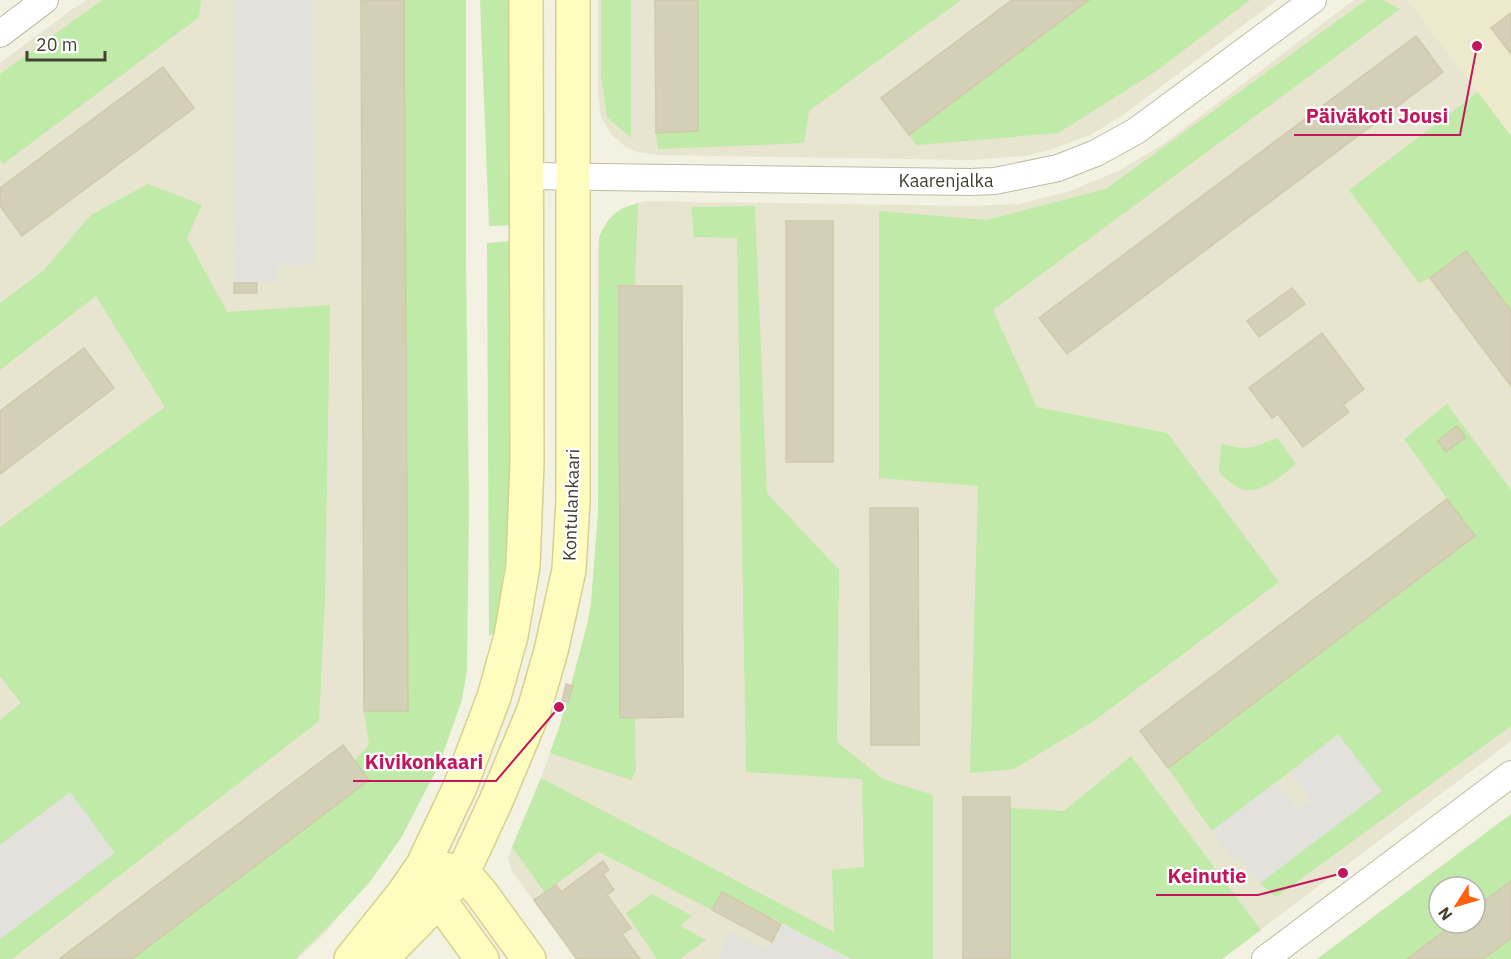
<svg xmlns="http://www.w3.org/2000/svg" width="1511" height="959" font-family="'IBM Plex Sans',sans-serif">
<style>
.residential{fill:#e7e4d0}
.education{fill:#edeacb}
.green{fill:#bfeaa7;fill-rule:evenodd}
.parking{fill:#e2e1db}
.building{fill:#d4cfb7;stroke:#d0c9aa;stroke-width:1.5}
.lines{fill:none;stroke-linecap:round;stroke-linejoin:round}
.street-casing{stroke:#bebba4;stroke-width:28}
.secondary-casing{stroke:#d6d18e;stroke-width:36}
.street{stroke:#fff;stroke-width:26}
.secondary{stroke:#fffcbf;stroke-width:33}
.labels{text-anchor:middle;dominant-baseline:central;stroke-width:4.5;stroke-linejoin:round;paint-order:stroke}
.street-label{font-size:18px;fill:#444132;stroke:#fff}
.leader{fill:none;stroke:#c2185b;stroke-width:2}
.callout-dot{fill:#c2185b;stroke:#fff;stroke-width:2}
.callout-label{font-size:20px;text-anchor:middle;font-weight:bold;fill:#c2185b;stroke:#fff;stroke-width:4.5;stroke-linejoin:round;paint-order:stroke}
</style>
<rect width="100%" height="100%" fill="#f2f1e2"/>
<g class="residential">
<polygon points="87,0 434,0 437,769 365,885 324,934 297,959 0,959 0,63 74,8"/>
<polygon points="598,0 1277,0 1123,115 1090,135 1053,149 1026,156 972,160 659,155 637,152 625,146 611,134 601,117 598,94"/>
<polygon points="1354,0 1408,0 1511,136 1511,741 1222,959 575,959 512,871 508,858 541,778 560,725 588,621 591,603 598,514 598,249 599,237 609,219 622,208 645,201 970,206 1020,204 1073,190 1120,170 1162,145"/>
</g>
<polygon class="education" points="1408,0 1511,0 1511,136 1478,92"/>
<g class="green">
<polygon points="102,0 201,0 199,17 3,164 0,160 0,74"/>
<polygon points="404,0 466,0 466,258 469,506 467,670 462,700 439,765 401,838 369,883 342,912 295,959 132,959 369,780 355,760 369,745 364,711 408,711"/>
<polygon points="480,0 511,0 514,225 489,226"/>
<polygon points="601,0 631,0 631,138 607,117 601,75"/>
<polygon points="698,0 961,0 809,111 804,143 658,149 656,133 698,130"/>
<polygon points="1089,0 1250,0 1155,72 1058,133 916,145 909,135"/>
<polygon points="1366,0 1383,0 1400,9 993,310 1037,407 1167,433 1279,582 1094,721 1014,769 970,773 978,486 879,478 879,211 986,220 1106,189"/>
<polygon points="1478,92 1511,136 1511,311 1466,251 1430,278 1419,283 1349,190"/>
<polygon points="148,184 202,205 187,238 227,312 330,305 325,599 319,721 12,959 0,959 0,720 21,703 0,676 0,527 165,407 96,296 0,370 0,303 44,270 91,215"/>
<path d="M638,203L635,286H619L620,717H635L636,771L631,780L550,753L560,725L570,690L588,621L591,603L598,514L599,237C610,215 614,211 638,203Z"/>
<polygon points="755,206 767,493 839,570 837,742 883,779 933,795 933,959 851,959 722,892 712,910 599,852 545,893 512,847 541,778 834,932 832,870 864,867 862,779 746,772 737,238 694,237 691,207"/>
<polygon points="511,241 515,495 502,585 499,629 489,636 487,243"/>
<polygon points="1447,404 1511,490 1511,726 1276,897 1260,883 1381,791 1338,735 1212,831 1168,768 1475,537 1404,439"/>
<path d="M1277,438L1296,464C1269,486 1246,506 1219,471L1221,444L1241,448L1254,447Z"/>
<polygon points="1131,756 1261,930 1222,959 1010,959 1010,808 1064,811"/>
<path d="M1511,814V959H1317ZM1439,887H1475V923H1439Z"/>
<polygon points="652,894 692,916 680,926 706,940 680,959 657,959 626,913"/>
</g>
<g class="parking">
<polygon points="233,0 312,0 314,265 278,265 278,282 234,282"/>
<polygon points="1338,734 1382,791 1260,883 1239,856 1233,860 1212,831 1276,782 1298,810 1312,800 1291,771"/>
<polygon points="70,792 115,853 0,939 0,845"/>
<polygon points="781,924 851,959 717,959 730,932 767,951"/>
</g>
<g class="building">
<polygon points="361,0 404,0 408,711 364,711"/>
<polygon points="655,0 698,0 698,131 656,133"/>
<polygon points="1012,0 1089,0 909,135 881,98"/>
<polygon points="1511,13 1511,54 1491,28"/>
<polygon points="1416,36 1443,72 1067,354 1039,318"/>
<polygon points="163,67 194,108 22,236 0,206 0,188"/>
<rect x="786" y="221" width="47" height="241"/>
<polygon points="1466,251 1511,311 1511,386 1430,278"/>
<rect x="234" y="283" width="23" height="10"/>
<polygon points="619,286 682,286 683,717 620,718"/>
<polygon points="1292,288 1305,304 1259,337 1247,321"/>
<polygon points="1322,333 1364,389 1343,405 1349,412 1303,447 1278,414 1272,418 1249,388"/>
<polygon points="84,348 114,388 0,474 0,411"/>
<polygon points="1457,426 1466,437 1446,452 1438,441"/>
<polygon points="1447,499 1475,536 1168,768 1140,731"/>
<polygon points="870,508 918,508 919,745 871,745"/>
<polygon points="566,684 573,686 568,702 562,701"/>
<polygon points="343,745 369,780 132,959 59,959"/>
<rect x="963" y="797" width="47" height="162"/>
<polygon points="603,861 609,870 603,874 614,890 607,895 631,928 622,934 640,959 577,959 534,900 556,885 561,892"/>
<polygon points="1511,881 1511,938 1483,959 1407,959 1455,923 1475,923 1475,908"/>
<polygon points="722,892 781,924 772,942 712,910"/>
</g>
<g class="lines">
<defs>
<g id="street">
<polyline points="0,34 45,0"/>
<polyline points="527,176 970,182 995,181 1058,168 1096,153 1136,131 1313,0"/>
<polyline points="1265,959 1511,774"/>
</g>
<g id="secondary">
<polyline points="443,869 463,872 481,893 529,959"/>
<polyline points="430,880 439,900 482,959"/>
<polyline points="351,959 403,894 423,865 460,787 494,697 511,636 523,566 527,463 526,0"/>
<polyline points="381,959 439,900 463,872 496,801 534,710 551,651 569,570 573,501 573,0"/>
</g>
</defs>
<use href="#street" class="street-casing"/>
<use href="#secondary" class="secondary-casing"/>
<use href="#street" class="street"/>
<use href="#secondary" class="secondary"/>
</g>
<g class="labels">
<g class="street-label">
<text x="946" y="180">Kaarenjalka</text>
<text transform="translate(571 505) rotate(-88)">Kontulankaari</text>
</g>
</g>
<path class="leader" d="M1477 46L1460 135H1294M559 707L496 781H353M1343 873L1258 895H1156"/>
<g class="callout-dot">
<circle cx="1477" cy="46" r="6"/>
<circle cx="559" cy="707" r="6"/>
<circle cx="1343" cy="873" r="6"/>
</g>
<g class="callout-label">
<text x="1377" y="123">Päiväkoti Jousi</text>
<text x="424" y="769">Kivikonkaari</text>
<text x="1207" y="883">Keinutie</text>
</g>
<g transform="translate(1457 905) rotate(233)"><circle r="28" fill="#ffffff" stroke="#b4b3ad" stroke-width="1.5"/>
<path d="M0-4.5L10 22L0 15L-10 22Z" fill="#ff610c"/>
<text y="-9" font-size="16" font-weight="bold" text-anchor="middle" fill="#444132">N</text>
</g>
<path d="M27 51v9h78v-9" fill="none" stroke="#444132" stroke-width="3"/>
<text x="36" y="51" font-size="18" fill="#444132" stroke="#ffffff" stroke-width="4.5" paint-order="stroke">20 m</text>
</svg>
